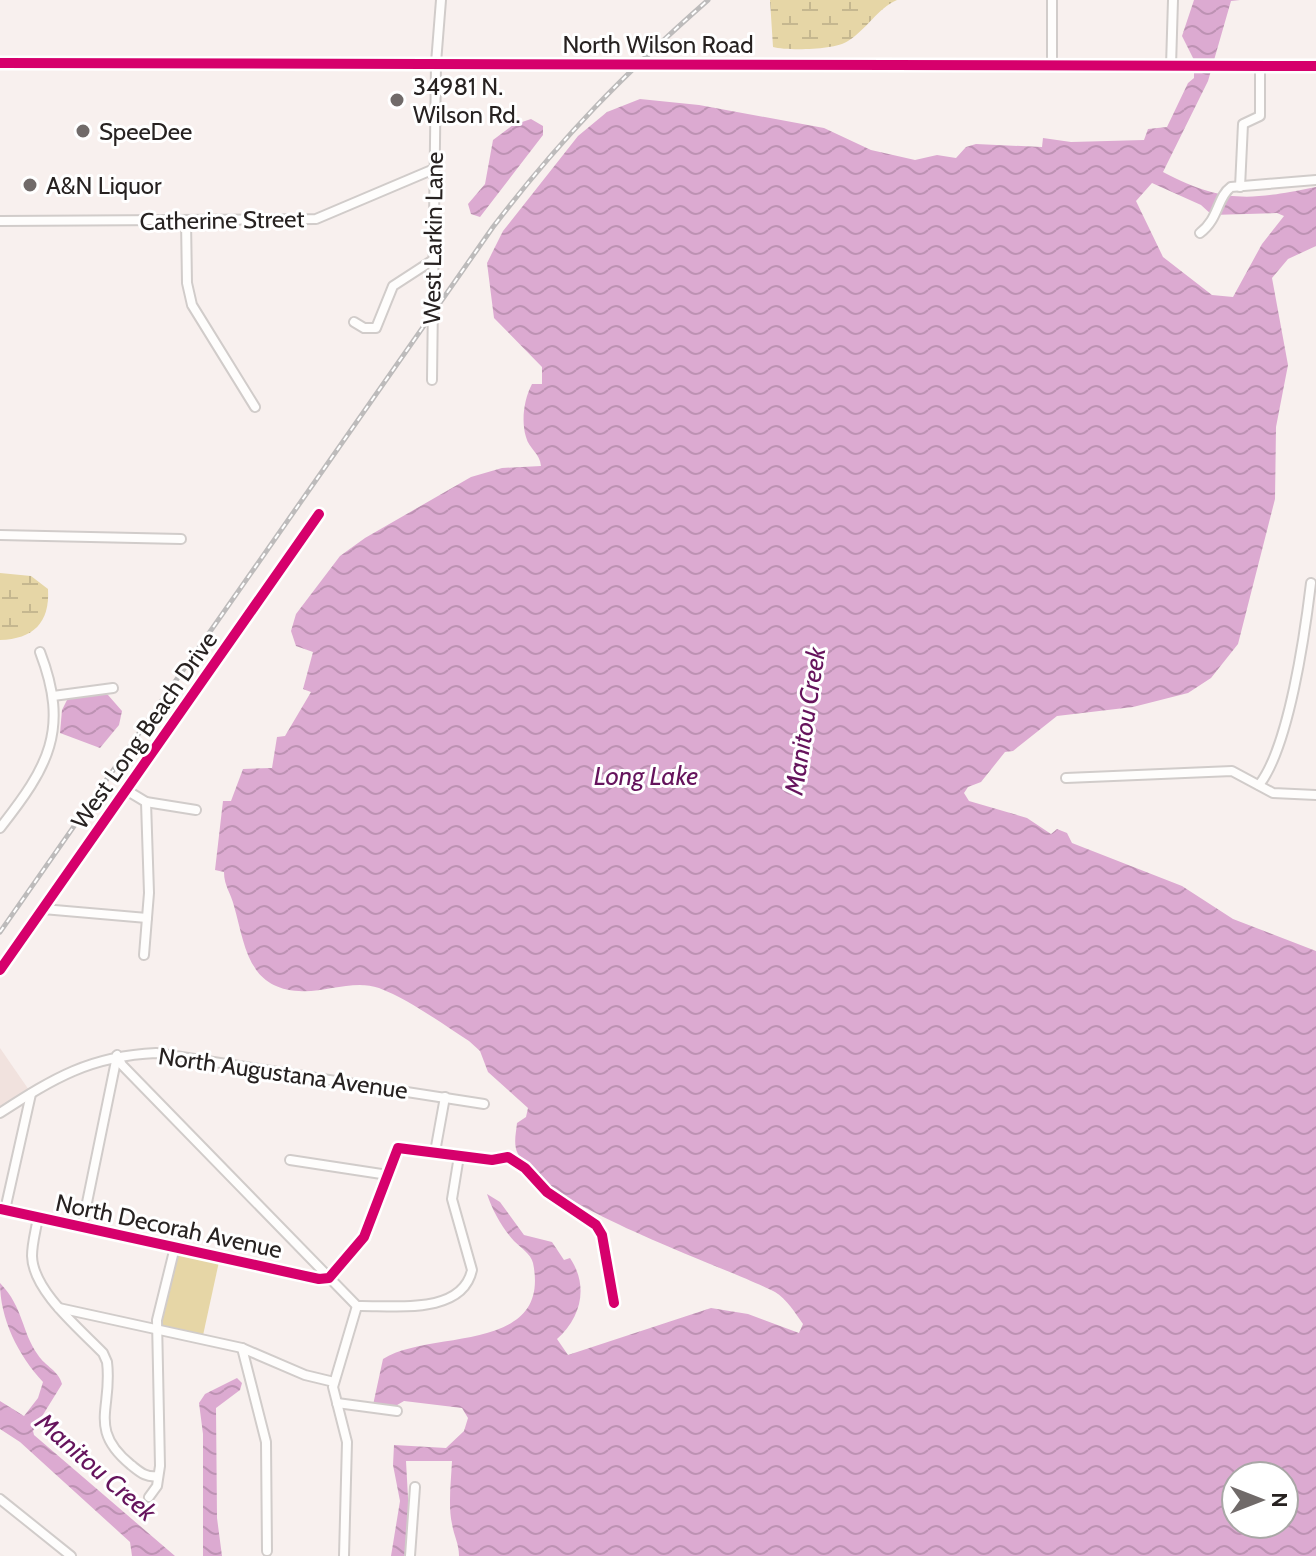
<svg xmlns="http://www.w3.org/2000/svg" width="1316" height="1556" font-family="Cabin,sans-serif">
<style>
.built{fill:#f1e2de}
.wetland{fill:url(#wetland-marsh)}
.green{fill:#e6d6a6}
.water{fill:url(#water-waves);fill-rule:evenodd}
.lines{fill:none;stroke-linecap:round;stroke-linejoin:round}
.minor-casing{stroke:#d1ccca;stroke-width:12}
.minor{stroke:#fefdfc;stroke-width:8}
.rail-casing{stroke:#bdbbbb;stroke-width:5}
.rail{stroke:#fff;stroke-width:2;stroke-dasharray:6;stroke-linecap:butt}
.cycleway-casing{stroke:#fff;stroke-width:15}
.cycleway{stroke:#d6006c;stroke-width:10}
.poi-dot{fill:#706a69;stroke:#fff;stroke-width:3}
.labels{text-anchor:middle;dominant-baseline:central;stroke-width:6;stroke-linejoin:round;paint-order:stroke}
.street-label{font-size:24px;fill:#272221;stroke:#fff}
.poi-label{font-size:24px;fill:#272221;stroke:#fff;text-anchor:start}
.water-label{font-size:26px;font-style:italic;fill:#65135c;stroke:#fff}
</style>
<defs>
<pattern id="wetland-marsh" width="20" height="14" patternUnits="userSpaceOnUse" patternTransform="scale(2)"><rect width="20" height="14" fill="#e6d6a6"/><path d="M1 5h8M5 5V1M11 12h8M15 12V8" fill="none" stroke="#c5b78f"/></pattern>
<pattern id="water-waves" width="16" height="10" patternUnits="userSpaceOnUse" patternTransform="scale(2)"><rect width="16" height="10" fill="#dcaad1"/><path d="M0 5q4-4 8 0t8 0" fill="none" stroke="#bd92b3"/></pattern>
</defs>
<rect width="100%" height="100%" fill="#f8f0ee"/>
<polygon class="built" points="0,1048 31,1093 0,1112"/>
<g class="wetland">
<path d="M770,0H897C877,9 867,29 848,41C835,50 788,51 773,47Z"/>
<path d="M0,573L31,576L48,589C50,623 33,639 0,640Z"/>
</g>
<polygon class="green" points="175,1247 220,1257 202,1340 157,1329"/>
<g class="water">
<path d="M1194,0H1240L1231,1L1208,81L1163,172C1224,204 1251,200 1316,187V246L1288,259L1272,278L1288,365L1276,427L1275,499L1238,644L1211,678L1188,693L1133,707L1057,716L1013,751L1005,752L981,782L968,787L964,793L969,801L1027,818L1051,834L1057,829L1067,833L1072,843L1182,886L1233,919L1316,951V1556H459C459,1544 454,1536 452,1524C448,1506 451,1482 452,1461H406L409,1516L405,1556H391L400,1501L393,1465L394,1445L446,1448L464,1431L468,1418L462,1408L404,1401L392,1408L373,1405L383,1359C428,1329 552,1355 533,1263C531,1254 520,1247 514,1241C503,1229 492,1210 487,1194L500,1202L524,1235L552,1242L564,1260L570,1258C589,1286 581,1318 557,1339L568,1355L711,1308L748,1314L799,1333L803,1324C796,1314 786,1298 775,1292C722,1265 541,1205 518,1154C513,1144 516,1134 517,1123L526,1117L528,1108L488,1072L480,1051L469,1041C441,1023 410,1000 379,988C354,979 325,993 299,991C247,988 245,944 234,906C231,893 224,886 224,872L215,870L223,801H231L243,769L272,768L277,737L285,736L311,692L303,689L313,652L296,646L291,631L296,614L340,556L365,538L471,477L502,468L541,466C540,453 529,449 526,437C521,421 524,399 532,384H542V367L494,318L487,263L503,231L578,136L607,112L640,99L699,105L824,128L871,150L915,160L937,155L956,158L966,147L976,144L1042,147L1043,138L1071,142L1144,140L1148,129L1167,127L1188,83L1194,78V60L1182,36ZM1152,183L1201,205L1212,215L1277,213L1284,216L1262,244L1233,297L1212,295L1163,257L1136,201ZM1236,1476H1284V1524H1236Z"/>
<polygon points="531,119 543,126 543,135 480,217 471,214 468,204 485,184 493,140 513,125"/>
<polygon points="87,693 108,695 122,711 119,725 100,748 60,733 62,710 68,698"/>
<path d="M0,1283C24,1308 21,1331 38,1355C45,1366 59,1371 62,1384L33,1431L34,1435L175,1556H132L130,1542L20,1442L0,1429V1401L24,1416L38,1398L43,1382C18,1355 0,1319 0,1283Z"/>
<polygon points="237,1378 242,1383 240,1390 216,1408 217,1518 222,1556 203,1556 203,1434 199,1403 205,1394"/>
</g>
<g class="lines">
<defs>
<g id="minor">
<polyline points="0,63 1316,66"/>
<polyline points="1052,65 1052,0"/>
<polyline points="1171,66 1173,0"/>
<polyline points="1240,187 1243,124 1260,116 1260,66"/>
<polyline points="0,221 316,219 434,169"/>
<polyline points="186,221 187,283 192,305 255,407"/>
<path d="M1200,233C1219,219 1217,197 1231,187L1316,180"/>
<polyline points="354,322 364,328 376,328 393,286 433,260"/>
<polyline points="432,380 436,63 441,0"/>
<polyline points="0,535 181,539"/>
<polyline points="53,696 113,688"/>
<polyline points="1066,778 1232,771 1273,793 1316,795"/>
<path d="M1259,785C1289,747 1305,633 1311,583"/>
<polyline points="126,790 146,802 196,810"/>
<path d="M0,828C48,767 70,730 40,652"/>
<polyline points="43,909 147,918"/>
<polyline points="144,955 149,893 146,802"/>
<polyline points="0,970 319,514"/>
<polyline points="117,1055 122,1065 357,1306"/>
<path d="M0,1113C54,1078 90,1056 156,1053L484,1104"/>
<polyline points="435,1152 445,1097"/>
<polyline points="290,1160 388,1175"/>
<polyline points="0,1209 319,1279 329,1278 364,1237 398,1148 492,1160 508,1157 525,1168 547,1192 596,1225 602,1235 614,1303"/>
<polyline points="5,1210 31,1094"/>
<path d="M38,1217C36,1230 32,1243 32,1256C33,1291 80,1329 103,1353L107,1362C113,1408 87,1429 131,1465C140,1472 146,1478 158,1476"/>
<polyline points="82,1227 117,1056"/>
<path d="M357,1306C392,1305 462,1316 472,1270L452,1199L459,1156"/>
<polyline points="59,1308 242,1348 305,1375 334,1382"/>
<polyline points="242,1348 266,1442 267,1551"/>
<polyline points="337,1403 397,1411"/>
<polyline points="149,1497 157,1486 160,1466 157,1320 175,1247"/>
<polyline points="0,1499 71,1556"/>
<polyline points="344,1556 347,1442 333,1387 357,1306"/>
<polyline points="410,1556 415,1487"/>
</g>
</defs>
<use href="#minor" class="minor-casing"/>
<use href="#minor" class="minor"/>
<defs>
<path id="rail" d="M0,932L493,227C561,138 624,74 708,0"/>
</defs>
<use href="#rail" class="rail-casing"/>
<use href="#rail" class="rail"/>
<defs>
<g id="cycleway">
<polyline points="0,63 1316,66"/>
<polyline points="0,970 319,514"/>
<polyline points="0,1209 319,1279 329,1278 364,1237 398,1148 492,1160 508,1157 525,1168 547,1192 596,1225 602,1235 614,1303"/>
</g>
</defs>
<use href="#cycleway" class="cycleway-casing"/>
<use href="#cycleway" class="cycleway"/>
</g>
<g class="poi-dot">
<circle cx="397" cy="100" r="8"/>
<circle cx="83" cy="131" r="8"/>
<circle cx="30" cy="185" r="8"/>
</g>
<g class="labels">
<g class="street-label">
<text x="658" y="44">North Wilson Road</text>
<text transform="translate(222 220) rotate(-1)">Catherine Street</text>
<text transform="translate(433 238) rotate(-89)">West Larkin Lane</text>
<text transform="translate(144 730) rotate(-55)">West Long Beach Drive</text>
<text transform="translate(283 1073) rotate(8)">North Augustana Avenue</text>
<text transform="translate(169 1226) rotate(12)">North Decorah Avenue</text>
</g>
<g class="poi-label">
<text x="413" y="86">34981 N.<tspan x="413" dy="28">Wilson Rd.</tspan></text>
<text x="99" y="131">SpeeDee</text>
<text x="46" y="185">A&amp;N Liquor</text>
</g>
<g class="water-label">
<text transform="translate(805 721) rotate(-81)">Manitou Creek</text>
<text x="646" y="776">Long Lake</text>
<text transform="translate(96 1467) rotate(41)">Manitou Creek</text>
</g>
</g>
<g transform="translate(1260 1500) rotate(90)"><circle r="38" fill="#ffffff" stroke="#a9a7a6" stroke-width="2"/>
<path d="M0-6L14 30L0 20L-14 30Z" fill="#706a69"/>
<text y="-12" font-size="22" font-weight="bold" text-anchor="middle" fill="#272221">N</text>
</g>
</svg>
